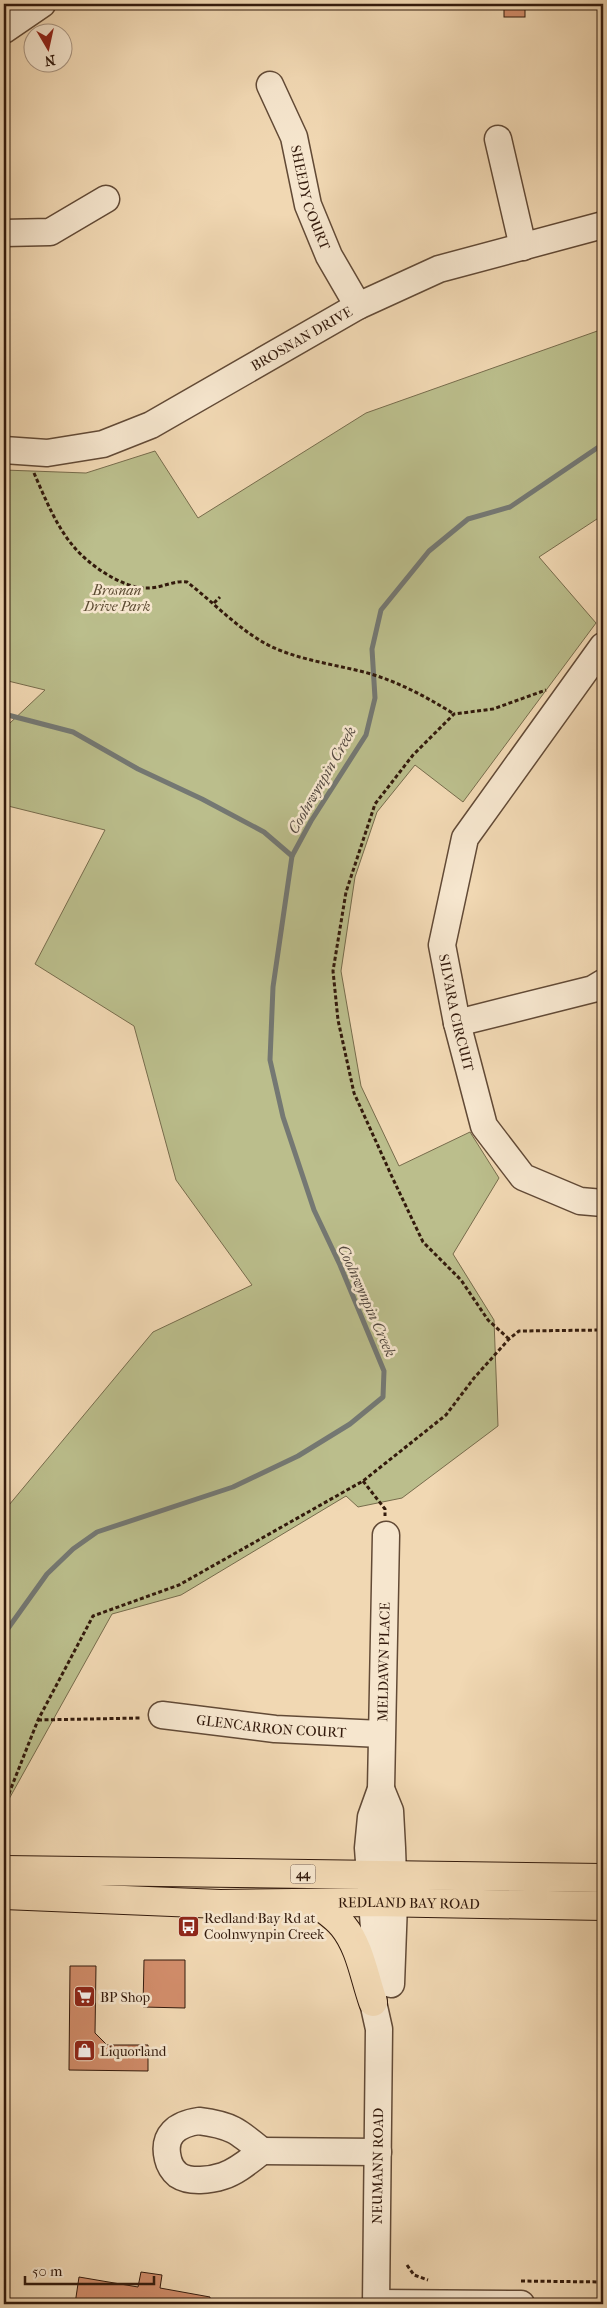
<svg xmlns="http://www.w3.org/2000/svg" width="607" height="2308" font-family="'IM FELL French Canon',serif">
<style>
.green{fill:#bbbe8c;stroke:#776c4c}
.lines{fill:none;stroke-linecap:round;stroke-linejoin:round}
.stream{stroke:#747873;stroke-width:5}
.building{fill:#d28d6b;stroke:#331a0c}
.minor-casing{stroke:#624a36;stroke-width:29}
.major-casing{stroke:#331a0c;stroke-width:30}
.path{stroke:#331a0c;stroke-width:3;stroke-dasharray:4 2.5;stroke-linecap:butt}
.minor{stroke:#f6e6ce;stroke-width:26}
.major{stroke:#f1d8b3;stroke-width:28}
.labels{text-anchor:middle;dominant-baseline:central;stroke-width:5;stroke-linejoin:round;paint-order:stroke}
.shield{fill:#f6e6ce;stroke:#6e5746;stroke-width:1}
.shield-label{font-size:12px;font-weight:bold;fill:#331a0c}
.street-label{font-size:14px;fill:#331a0c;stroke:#f6e6ce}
.park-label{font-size:14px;font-style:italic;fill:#5c4b32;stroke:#f6e6ce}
.poi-label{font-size:14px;fill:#331a0c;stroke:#f6e6ce;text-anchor:start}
.water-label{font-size:15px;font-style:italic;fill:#544940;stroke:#f6e6ce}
</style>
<rect width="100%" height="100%" fill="#f1d8b3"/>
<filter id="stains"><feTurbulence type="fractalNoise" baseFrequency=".004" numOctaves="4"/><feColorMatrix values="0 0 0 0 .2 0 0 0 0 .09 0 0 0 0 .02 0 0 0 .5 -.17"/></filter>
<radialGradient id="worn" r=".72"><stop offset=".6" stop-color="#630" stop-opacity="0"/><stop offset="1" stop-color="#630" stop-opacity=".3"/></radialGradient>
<polygon class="green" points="603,329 603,515 539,557 596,623 463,802 415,765 377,812 355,877 341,971 361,1086 399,1166 470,1132 499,1178 453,1254 494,1320 498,1426 402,1498 358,1507 346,1496 181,1595 112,1614 4,1808 4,1511 153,1332 252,1285 176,1180 134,1026 35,964 105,830 4,805 4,723 10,723 45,690 4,680 4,470 86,473 155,451 198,518 366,413"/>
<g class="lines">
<g class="stream">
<polyline points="4,714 73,732 138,769 202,799 264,832 292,856"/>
<polyline points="4,1634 47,1574 73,1549 97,1532 233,1487 298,1456 350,1424 383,1397 384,1371 340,1265 314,1210 283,1117 270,1060 273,987 292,856 311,821 366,735 375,698 372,649 381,610 429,551 468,519 510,507 603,444"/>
</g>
</g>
<g class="building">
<rect x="504" y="4" width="21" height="13"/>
<polygon points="144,1960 185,1960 185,2008 143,2007"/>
<polygon points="70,1966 96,1966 95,2033 107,2045 148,2045 148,2071 69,2070"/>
<polygon points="141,2272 162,2275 160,2288 210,2297 210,2304 75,2304 79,2277 138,2287"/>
</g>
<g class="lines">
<defs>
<g id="minor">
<polyline points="4,30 42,4"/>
<path id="s1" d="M270,85L294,137L308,205L329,256L358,306"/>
<polyline points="498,139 523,247"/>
<polyline points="4,233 50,232 106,199"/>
<path id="s2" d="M4,450L47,453L103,444L151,425L358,306L439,269L603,225"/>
<path id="s3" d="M603,646L465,838L442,945L457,1023L484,1126L523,1177L580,1201L603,1203"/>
<polyline points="457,1023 593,989 603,983"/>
<path id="s4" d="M162,1715L275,1729L381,1734"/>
<polyline points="381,1789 390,1811 392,1848 394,1903 391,1984"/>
<path d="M199,2121C231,2125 238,2131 262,2151C250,2160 238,2171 223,2176C211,2180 190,2183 178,2175C173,2171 169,2164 168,2159C162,2135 177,2124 199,2121Z"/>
<polyline points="262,2151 378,2152"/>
<polyline points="376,2303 521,2304"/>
<path id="s5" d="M376,2304L379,2029L373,2002L374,1928L368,1848L371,1817L381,1789L386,1535"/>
</g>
<g id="major">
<polyline points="4,1870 603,1878"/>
<path id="s6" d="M4,1895L220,1904L372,1902L603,1906"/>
<path d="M316,1903C325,1910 336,1917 343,1926C360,1947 364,1976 373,2002"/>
</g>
</defs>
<use href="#minor" class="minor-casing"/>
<use href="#major" class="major-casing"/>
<g class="path">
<path d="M34,473C45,498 56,526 74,547C89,565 122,588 146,588C160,589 173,580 187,582C216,604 244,636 279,650C307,661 336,665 364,672C397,681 425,696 454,714"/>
<polyline points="214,603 220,597"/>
<polyline points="509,1339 488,1320 461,1280 423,1242 393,1179 354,1093 338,1020 333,971 346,892 375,804 413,755 454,714 493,709 546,690"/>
<polyline points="363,1481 385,1509 385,1516"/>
<polyline points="38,1720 141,1718"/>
<polyline points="4,1806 38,1720 93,1616 179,1585 363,1481 446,1415 474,1378 509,1339 519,1331 603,1330"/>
<polyline points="407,2265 414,2275 428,2280"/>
<polyline points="521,2281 603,2282"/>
</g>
<use href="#minor" class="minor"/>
<use href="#major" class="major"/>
</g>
<defs>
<symbol id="bus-square" viewBox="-11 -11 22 22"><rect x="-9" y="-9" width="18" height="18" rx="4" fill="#8f2418" stroke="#f6e6ce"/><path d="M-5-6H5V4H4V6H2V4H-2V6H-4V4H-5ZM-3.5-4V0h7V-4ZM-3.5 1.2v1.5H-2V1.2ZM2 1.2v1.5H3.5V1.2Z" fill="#fff"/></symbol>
<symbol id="supermarket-square" viewBox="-11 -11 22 22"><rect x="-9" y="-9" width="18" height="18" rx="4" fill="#8f2418" stroke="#f6e6ce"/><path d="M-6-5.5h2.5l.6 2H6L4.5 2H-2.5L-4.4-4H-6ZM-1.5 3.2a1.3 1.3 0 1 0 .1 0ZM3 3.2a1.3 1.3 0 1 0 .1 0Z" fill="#fff"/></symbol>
<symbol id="shop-square" viewBox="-11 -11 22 22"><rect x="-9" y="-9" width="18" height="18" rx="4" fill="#8f2418" stroke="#f6e6ce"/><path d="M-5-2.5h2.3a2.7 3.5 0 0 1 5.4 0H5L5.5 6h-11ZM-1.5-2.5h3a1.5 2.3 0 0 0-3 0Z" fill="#fff"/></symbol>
</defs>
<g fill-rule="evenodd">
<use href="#bus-square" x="176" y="1914" width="25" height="25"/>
<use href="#supermarket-square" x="72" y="1984" width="25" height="25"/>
<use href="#shop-square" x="72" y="2038" width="25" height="25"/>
</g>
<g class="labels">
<rect class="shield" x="290.5" y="1864.5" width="25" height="19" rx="4"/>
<g class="shield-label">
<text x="303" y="1874">44</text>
</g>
<g class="street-label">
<text stroke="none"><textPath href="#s1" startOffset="120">SHEEDY COURT</textPath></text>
<text stroke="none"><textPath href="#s2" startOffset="325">BROSNAN DRIVE</textPath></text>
<text stroke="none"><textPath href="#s3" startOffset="415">SILVARA CIRCUIT</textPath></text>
<text stroke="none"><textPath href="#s5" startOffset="645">MELDAWN PLACE</textPath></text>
<text stroke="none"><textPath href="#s4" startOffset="110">GLENCARRON COURT</textPath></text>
<text stroke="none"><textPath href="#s6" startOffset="405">REDLAND BAY ROAD</textPath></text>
<text stroke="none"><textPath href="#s5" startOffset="138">NEUMANN ROAD</textPath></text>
</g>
<g class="park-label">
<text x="117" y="590">Brosnan<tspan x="117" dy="16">Drive Park</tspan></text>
</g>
<g class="poi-label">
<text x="204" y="1918">Redland Bay Rd at<tspan x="204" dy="16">Coolnwynpin Creek</tspan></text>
<text x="100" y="1997">BP Shop</text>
<text x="100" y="2051">Liquorland</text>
</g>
<g class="water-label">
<text transform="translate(322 780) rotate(-60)">Coolnwynpin Creek</text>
<text transform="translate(367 1301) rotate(66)">Coolnwynpin Creek</text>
</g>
</g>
<rect width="607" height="2308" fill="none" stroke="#f1d8b3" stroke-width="20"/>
<rect x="5" y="5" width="597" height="2298" fill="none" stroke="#331a0c" stroke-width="2.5"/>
<rect x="10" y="10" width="587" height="2288" fill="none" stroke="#331a0c"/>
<g transform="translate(48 48) rotate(171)"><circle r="24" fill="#f6e6ce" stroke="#a89480"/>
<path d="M0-4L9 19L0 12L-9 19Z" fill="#8f2418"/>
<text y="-8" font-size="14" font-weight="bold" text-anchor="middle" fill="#331a0c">N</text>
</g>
<path d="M25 2276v8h129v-8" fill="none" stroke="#331a0c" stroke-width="2.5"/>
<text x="32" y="2276" font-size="15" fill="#331a0c" stroke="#f6e6ce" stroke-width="4" paint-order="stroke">50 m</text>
<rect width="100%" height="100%" filter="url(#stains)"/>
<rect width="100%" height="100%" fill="url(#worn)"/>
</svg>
